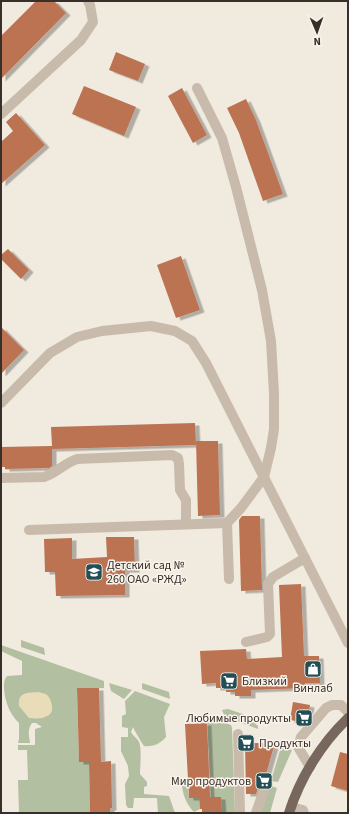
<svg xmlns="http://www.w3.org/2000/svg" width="349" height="814" font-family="'Source Sans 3',sans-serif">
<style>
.green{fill:#b2bfa0}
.sand{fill:#e9dcb8}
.building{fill:#bc7351;filter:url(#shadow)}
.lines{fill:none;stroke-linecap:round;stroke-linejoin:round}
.minor{stroke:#c8bbab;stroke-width:10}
.major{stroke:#77675c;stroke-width:10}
.labels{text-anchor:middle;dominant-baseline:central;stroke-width:3;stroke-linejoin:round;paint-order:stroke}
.poi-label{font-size:12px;fill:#372f2a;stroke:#f9f3eb;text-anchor:start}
</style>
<defs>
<filter id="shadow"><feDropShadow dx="4.5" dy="2.5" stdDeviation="0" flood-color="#0004"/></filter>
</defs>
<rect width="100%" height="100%" fill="#f1eadf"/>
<g class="green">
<polygon points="21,640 44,648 45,655 21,647"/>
<path d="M1,645L104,681V688L77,689L79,762H89L90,813H19L18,780H28L27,750H18V745H35V729L42,727L36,723H32C27,730 29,735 30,743H18L19,739V723C9,713 5,702 4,688C4,683 4,680 7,676L22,675V661L1,651Z"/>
<polygon points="109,683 132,690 124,699 111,691"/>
<polygon points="142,683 169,692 170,699 142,689"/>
<path d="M135,691L170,704L164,717L166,737C160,744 153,747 144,746C142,743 134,730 133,727L131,732C133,736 137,738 139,742C142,750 140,765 140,774L147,782V786L144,787V794L169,796L175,813H158L157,798H134L133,808H128L126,805L125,784L129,776L128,766L121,751V737H128V728L122,727V716L126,714L125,701Z"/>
<polygon points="228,709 243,714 258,726 258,729 225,717 222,710"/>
<polygon points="207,717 231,725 232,728 235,813 222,813 211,797"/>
<polygon points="281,747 292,750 278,782 271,781"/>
<path d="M182,783H187L189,798H199L200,809L194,812C187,805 182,794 182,783Z"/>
<polygon points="268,785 277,788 270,813 260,813"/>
</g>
<path class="sand" d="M38,692C41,693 45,693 47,695C51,698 54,709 51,713C46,719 36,719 29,718L19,706C18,692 26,693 38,692Z"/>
<g class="building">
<polygon points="36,1 54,1 66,13 1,79 1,36"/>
<polygon points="116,52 145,64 138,81 109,70"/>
<polygon points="84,86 136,107 124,136 72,114"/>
<polygon points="182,88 207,135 193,143 168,96"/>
<polygon points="246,99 256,120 283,194 263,201 239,133 227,108"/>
<polygon points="16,113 45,145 1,184 1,142 13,131 6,122"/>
<polygon points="8,249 29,270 21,279 1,259 1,255"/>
<polygon points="181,256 200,310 176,318 157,265"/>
<polygon points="1,327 24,350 1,374"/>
<polygon points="195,423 196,445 52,449 52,466 49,468 5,469 5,467 1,467 1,447 52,446 51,427"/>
<polygon points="196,441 218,441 220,515 198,516"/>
<polygon points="242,516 260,516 262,590 241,591 239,520"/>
<polygon points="106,537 134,537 135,570 125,570 125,595 56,596 55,572 45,572 44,539 72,538 72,559 107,557"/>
<polygon points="301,584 304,656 319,656 320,683 305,683 306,688 251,690 251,696 235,696 235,692 226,692 226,688 216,688 216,683 202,684 200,651 246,649 247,659 282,657 279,585"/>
<polygon points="77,688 99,688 101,762 111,761 112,808 110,808 110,813 90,813 89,762 79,762"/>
<polygon points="293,702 310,705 309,711 296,721 290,720"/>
<polygon points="207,723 210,797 221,797 222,813 202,813 202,809 200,809 199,798 189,798 185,724"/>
<polygon points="245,743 263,743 274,746 265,778 260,782 256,794 246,794"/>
<polygon points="340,752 348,754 348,791 331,786"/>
</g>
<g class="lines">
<g class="minor">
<polyline points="197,88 222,138 236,187 262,290 271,341 274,394 274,429 271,448 264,477 241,508 227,523 229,579"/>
<polyline points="1,114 81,40 93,22 90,5 88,1"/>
<polyline points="1,403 50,353 77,337 102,331 151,326 175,331 192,341 206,363 348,643"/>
<path d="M1,478L44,477C56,473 65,463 77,459L172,455L178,458L179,464L180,490L186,500V524"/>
<polyline points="29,530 227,523"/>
<polyline points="246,642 267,637 270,634 268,584 273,577 305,558"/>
<polyline points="238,734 240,813"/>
<polyline points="310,767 298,747 301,737 326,708 332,705 341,705 348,712"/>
<polyline points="291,807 303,810 304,813"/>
<polyline points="256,813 266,784"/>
</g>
<path class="major" d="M289,813C300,778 321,744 348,718"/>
</g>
<defs>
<symbol id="school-square" viewBox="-11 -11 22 22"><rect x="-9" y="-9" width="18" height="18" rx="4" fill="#234e55" stroke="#f9f3eb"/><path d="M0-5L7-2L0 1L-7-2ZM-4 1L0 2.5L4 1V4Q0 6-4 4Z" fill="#fff"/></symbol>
<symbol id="shop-square" viewBox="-11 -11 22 22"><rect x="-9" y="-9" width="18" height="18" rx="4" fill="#234e55" stroke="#f9f3eb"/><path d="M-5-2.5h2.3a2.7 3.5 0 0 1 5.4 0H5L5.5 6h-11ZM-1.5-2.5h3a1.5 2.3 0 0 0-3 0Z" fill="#fff"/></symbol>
<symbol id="supermarket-square" viewBox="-11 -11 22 22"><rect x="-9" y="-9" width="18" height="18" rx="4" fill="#234e55" stroke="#f9f3eb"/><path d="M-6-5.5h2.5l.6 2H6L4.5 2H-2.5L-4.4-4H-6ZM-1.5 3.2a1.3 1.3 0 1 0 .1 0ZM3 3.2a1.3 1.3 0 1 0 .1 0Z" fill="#fff"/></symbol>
</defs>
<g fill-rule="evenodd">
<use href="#school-square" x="84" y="562" width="20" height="20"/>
<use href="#shop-square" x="303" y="659" width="20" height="20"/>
<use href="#supermarket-square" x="219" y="671" width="20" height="20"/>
<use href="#supermarket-square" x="294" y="708" width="20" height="20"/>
<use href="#supermarket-square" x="236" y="733" width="20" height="20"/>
<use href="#supermarket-square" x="254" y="771" width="20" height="20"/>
</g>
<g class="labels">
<g class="poi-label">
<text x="107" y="565">Детский сад №<tspan x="107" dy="14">260 ОАО «РЖД»</tspan></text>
<text x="242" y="681">Близкий</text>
<text x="313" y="688" text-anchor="middle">Винлаб</text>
<text x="291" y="718" text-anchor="end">Любимые продукты</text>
<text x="259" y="743">Продукты</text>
<text x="251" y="781" text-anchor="end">Мир продуктов</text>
</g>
</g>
<rect width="349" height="814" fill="none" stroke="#372f2a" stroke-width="4"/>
<g transform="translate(317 32) rotate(178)" stroke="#f9f3eb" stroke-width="3" paint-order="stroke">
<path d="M0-3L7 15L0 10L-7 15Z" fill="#372f2a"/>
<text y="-6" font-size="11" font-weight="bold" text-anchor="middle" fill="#372f2a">N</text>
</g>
</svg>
